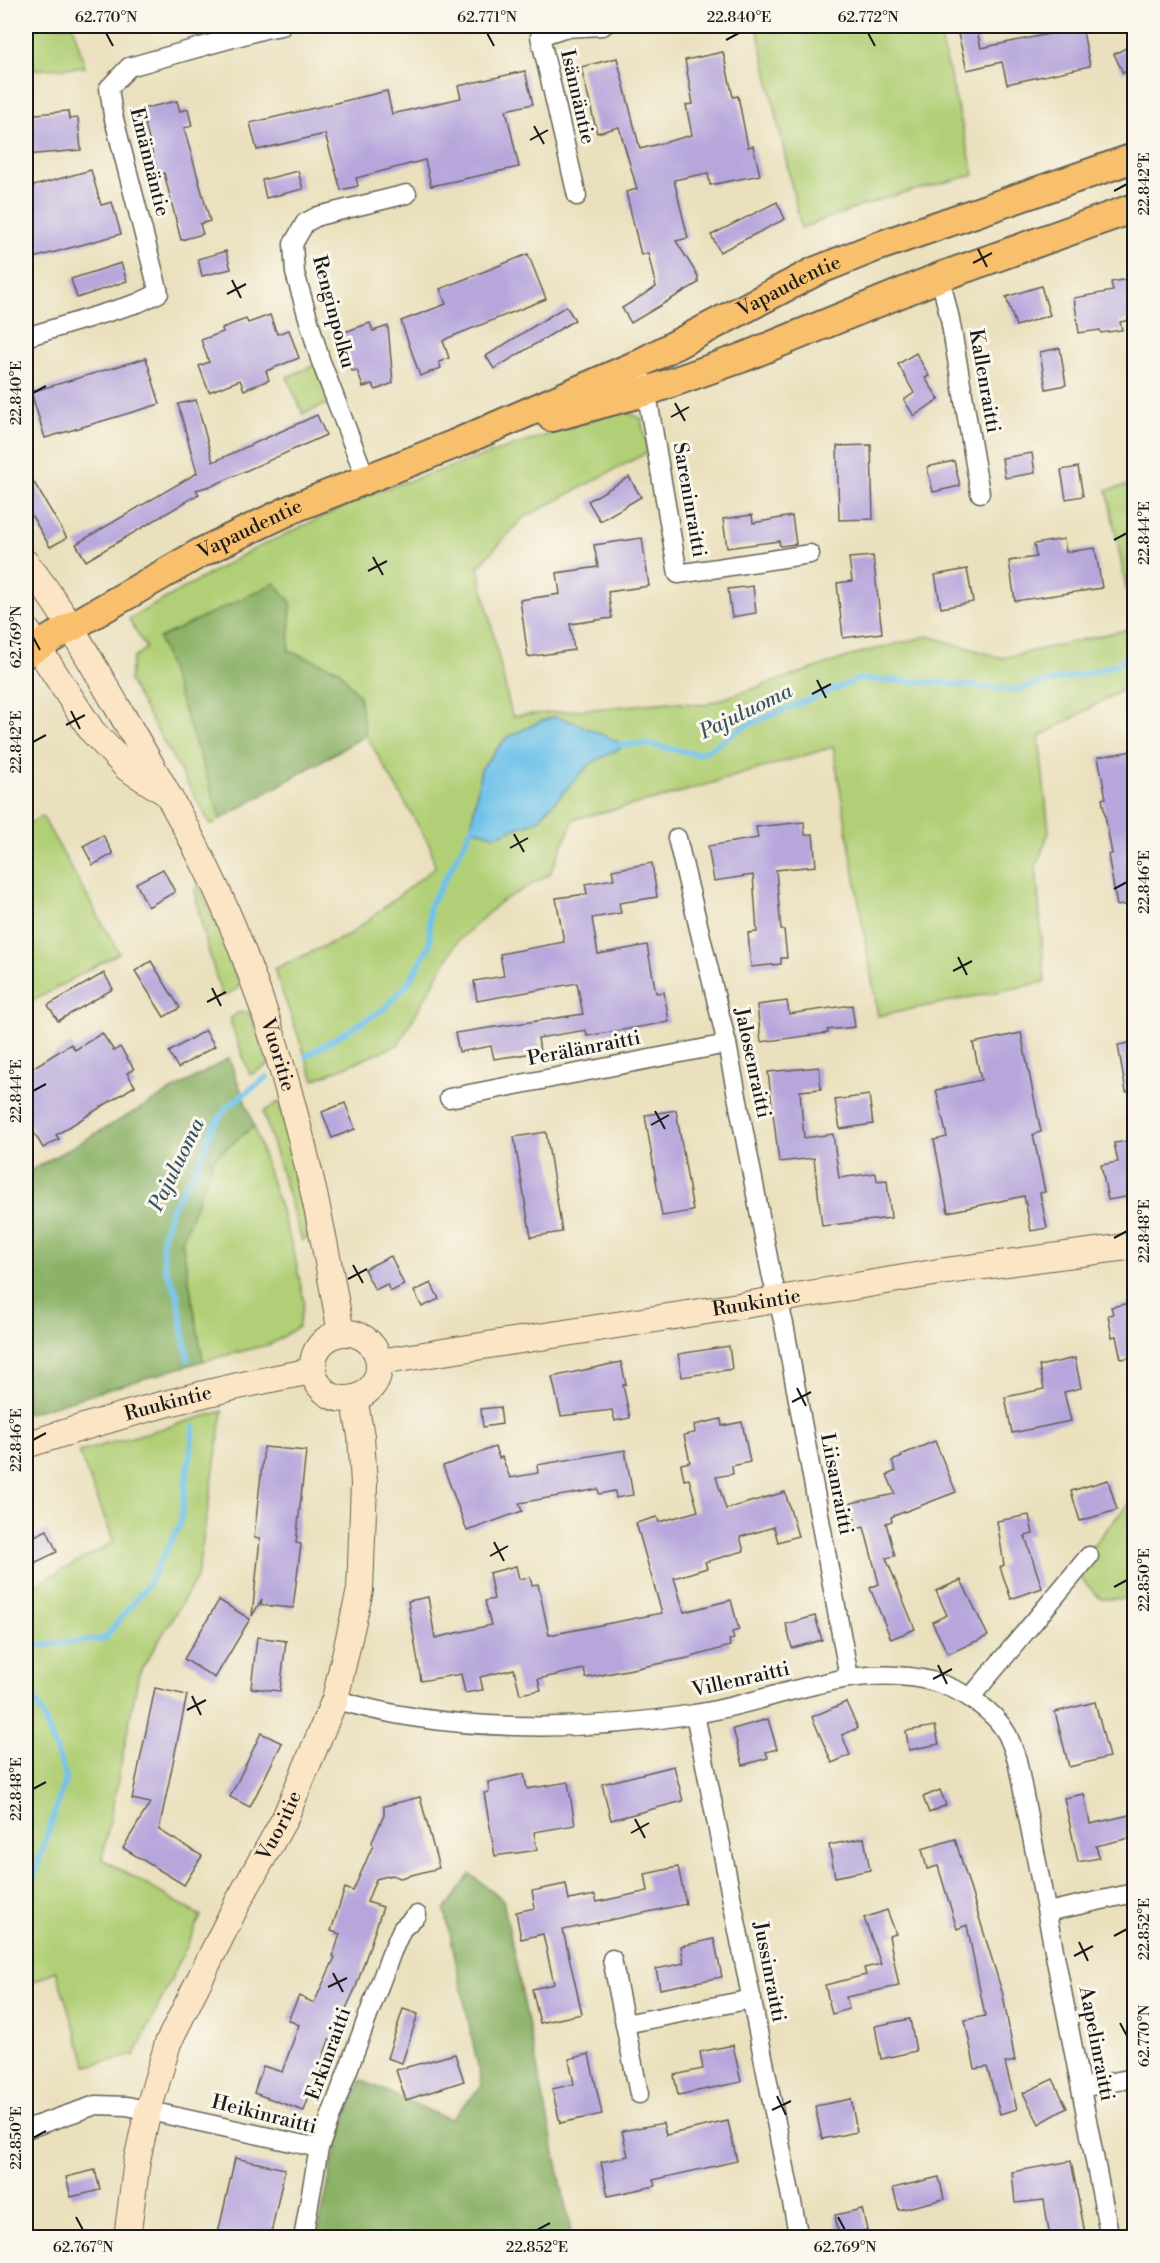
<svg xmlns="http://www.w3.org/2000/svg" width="1160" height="2263" font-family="'Libre Bodoni',serif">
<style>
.green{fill:#b1cf76;stroke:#667649;stroke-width:1.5;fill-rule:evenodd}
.forest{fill:#8cb267;stroke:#546742;stroke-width:1.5}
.water{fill:#6ec2ea;stroke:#456f83;stroke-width:1.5}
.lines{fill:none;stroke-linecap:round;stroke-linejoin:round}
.stream{stroke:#6ec2ea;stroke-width:6}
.building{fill:#b6a6dc}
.street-casing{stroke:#646154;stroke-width:21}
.secondary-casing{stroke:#646154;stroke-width:28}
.primary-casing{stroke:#646154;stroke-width:32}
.street{stroke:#fff;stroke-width:18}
.secondary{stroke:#fce5c4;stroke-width:26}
.primary{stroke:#f8bf6c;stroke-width:28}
.ticks{fill:none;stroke:#1c1c1c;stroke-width:2}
.labels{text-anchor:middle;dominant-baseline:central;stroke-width:6;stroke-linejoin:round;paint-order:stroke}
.street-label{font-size:20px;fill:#1c1c1c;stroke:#fbf7ec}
.water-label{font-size:21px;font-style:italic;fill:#395664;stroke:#fbf7ec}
.neatline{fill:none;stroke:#1c1c1c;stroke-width:2}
.ticks-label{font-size:15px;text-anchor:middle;fill:#1c1c1c}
</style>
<rect width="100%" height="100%" fill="#fbf7ec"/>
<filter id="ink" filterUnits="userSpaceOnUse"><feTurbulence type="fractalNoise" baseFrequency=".0167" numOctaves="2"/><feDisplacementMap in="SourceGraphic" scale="12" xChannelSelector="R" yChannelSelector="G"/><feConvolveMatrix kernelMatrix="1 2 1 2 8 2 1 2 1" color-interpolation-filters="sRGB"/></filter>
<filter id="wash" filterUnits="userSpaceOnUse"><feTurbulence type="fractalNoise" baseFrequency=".008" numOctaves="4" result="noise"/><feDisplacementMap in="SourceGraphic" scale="24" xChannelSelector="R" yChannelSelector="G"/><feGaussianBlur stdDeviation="1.35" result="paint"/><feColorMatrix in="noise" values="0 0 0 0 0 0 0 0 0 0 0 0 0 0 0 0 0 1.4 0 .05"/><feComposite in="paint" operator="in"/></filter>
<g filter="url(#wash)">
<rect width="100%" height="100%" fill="#eae0bd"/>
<g class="green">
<polygon points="26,26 73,26 85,67 26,70"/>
<polygon points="769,26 938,26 974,175 881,199 801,228 757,28"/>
<polygon points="315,365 331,402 303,414 287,377"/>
<path d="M622,410L641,418L648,452L523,518L478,567L512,716L670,702L704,705L860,653L928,636L1002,658L1134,628V683L1039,737L1049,832L1036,867L1045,982L878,1016L833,747L662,798L574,819L550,874L500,902L457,942L398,1045L314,1080L274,969L349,935L435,867L430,846L366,735L211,825L129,681L133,659L146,648L129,619L250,551L375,492ZM554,717L573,722L625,745L593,762L579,775L471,828L481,769L506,738L539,722Z"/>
<polygon points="1134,484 1134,627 1107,490"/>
<polygon points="42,816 119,953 26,1005 26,826"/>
<polygon points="198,884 219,930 239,983 238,988 225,996 221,994 202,928 195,890"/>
<polygon points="247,1012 250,1014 269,1065 250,1075 231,1024 231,1018 237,1013"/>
<polygon points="279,1102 297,1171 308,1237 302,1241 263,1112"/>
<polygon points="254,1126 294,1252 304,1302 298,1327 271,1344 203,1361 182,1241 214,1158"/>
<polygon points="223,1411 197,1578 139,1673 102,1859 201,1916 135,2055 87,2066 56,1971 26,1985 26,1590 114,1542 79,1452"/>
<polygon points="1134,1497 1134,1599 1101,1599 1072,1570"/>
</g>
<g class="forest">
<polygon points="275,583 291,602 289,651 339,670 359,696 366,735 221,819 159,638"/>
<polygon points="229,1058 254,1126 214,1158 182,1241 203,1361 26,1414 26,1173"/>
<polygon points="470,1874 503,1900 572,2237 317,2237 336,2147 361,2080 450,2120 482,2086 445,1910"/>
</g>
<polygon class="water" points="554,717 573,722 626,745 593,762 579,775 537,821 495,836 471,828 481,769 506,738 539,722"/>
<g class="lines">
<g class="stream">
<polyline points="621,745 645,744 697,754 710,749 745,726 859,679 943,683 1014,690 1093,672 1121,663 1134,646"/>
<polyline points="306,1056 384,1009 409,982 430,944 429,907 454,863 475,822"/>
<polyline points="188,1359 177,1293 165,1268 162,1240 171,1209 199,1163 212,1128 227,1107 267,1077"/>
<polyline points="26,1896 29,1892 66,1777 43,1715 27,1686 33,1646 104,1639 147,1586 180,1525 194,1426"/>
</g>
</g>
<g id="blocks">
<g class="building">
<polygon points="956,26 976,26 981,48 1082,27 1090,66 1007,84 1002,62 967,70"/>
<polygon points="1134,44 1134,67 1123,73 1114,54"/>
<polygon points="723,52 733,97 738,96 748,147 753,146 760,175 710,185 708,173 674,180 688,238 676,241 698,276 698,283 631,323 622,308 656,287 648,253 641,255 626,192 637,189 619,127 597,133 581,67 617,58 640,149 692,135 686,105 693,104 685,60"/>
<polygon points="525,71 533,104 506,110 519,167 431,186 425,160 356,178 358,186 341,190 325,134 257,150 250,123 387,91 392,114 461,98 458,86"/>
<polygon points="177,101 180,111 188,109 192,126 184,128 210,221 200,224 203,234 181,240 164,173 158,174 141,109"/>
<polygon points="68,111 69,119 78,118 81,150 26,155 26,115"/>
<polygon points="91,170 101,205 112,202 121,234 26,260 26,188"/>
<polygon points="298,171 303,189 266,198 262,180"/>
<polygon points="777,202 785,219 720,252 711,235"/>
<polygon points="226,251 231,269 202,276 198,259"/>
<polygon points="528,254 546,299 448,338 443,341 449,358 439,362 441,368 420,376 401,321 446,304 440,289"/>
<polygon points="121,263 127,281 77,298 71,279"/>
<polygon points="1134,278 1134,319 1120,322 1122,330 1101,333 1100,330 1079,333 1074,298 1113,291 1111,282"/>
<polygon points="1041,286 1050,315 1016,326 1006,297"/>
<polygon points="566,306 575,320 494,369 486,356"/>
<polygon points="270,315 277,334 289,330 299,358 266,371 269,380 244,390 240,380 209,392 199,366 209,362 201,340 223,332 222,328 246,319 248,323"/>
<polygon points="370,323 373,331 388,326 393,383 376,390 372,384 363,387 357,370 352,371 339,334"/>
<polygon points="1060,348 1066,385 1046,389 1040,352"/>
<polygon points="916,353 929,376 925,378 939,399 914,416 904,400 914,393 898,364"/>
<polygon points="146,358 160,404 45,438 31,392"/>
<polygon points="196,400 213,462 317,415 326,435 214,485 196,490 199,494 86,561 76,544 197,473 178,404"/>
<polygon points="871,445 873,519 839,520 837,446"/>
<polygon points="1032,453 1035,473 1005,478 1002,458"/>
<polygon points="954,461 960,486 933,492 927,467"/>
<polygon points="1078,467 1083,496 1066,499 1061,470"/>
<polygon points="26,469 67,538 50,547 26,506"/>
<polygon points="629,477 641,497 600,521 588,501"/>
<polygon points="752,515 753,523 792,516 796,544 780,546 779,541 727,548 723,519"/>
<polygon points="642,538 649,586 608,592 612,618 570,624 574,650 528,657 520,600 560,594 557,573 598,567 594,545"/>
<polygon points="1064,539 1066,552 1095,548 1102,588 1015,601 1009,561 1036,557 1034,544"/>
<polygon points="873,556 882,633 843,638 837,583 852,581 849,558"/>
<polygon points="967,569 973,602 941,608 935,575"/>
<polygon points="753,586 756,613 732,617 728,589"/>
<polygon points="1132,751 1134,766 1134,903 1117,906 1108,855 1112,854 1102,799 1106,798 1098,757"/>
<polygon points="804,822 805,835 813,834 816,866 776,870 781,930 784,930 787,958 781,958 781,964 751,967 748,933 757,932 753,875 714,881 708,846 758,838 756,827"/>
<polygon points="103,835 113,854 93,865 83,846"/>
<polygon points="652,863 657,897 619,903 621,913 592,918 598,954 647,945 656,993 664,992 669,1022 587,1036 586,1030 538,1038 540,1052 494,1059 491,1046 459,1052 455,1033 583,1014 577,983 477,1001 474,981 504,976 500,954 564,942 556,898 587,894 585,884 614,879 612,870"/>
<polygon points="163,869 175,892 148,907 136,883"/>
<polygon points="151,961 180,1008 164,1017 135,971"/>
<polygon points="104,973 113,989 58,1021 48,1005"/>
<polygon points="787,1001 789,1014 852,1005 855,1027 827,1030 828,1033 761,1042 757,1005"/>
<polygon points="205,1030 215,1046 178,1068 169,1052"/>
<polygon points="102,1033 114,1051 120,1047 134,1069 127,1073 135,1086 56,1135 59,1139 43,1148 26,1119 26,1072 71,1044 75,1050"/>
<polygon points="1021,1033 1041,1132 1033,1134 1045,1192 1040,1193 1047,1228 1031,1231 1024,1196 948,1212 934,1140 947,1137 936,1090 981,1080 973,1043"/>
<polygon points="1134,1042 1134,1092 1126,1092 1118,1045"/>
<polygon points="819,1067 821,1089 800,1091 804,1138 833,1134 839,1178 876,1173 877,1181 887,1180 891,1218 822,1226 814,1158 779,1162 768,1072"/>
<polygon points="869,1095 873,1124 840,1129 835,1100"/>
<polygon points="345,1103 355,1129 332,1138 322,1112"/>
<polygon points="676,1110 693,1211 662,1216 645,1115"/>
<polygon points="546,1132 562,1232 531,1237 514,1137"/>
<polygon points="1134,1140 1134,1185 1131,1186 1132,1196 1108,1200 1101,1165 1118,1162 1114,1143"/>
<polygon points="391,1256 404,1285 390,1292 387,1284 375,1290 364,1269"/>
<polygon points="431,1283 439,1299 422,1307 414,1291"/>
<polygon points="1134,1302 1134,1357 1121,1359 1116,1336 1112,1337 1108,1315 1113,1314 1111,1307"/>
<polygon points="729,1346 732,1369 682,1377 678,1354"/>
<polygon points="1075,1358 1081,1388 1064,1392 1071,1421 1012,1433 1005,1397 1044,1389 1039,1366"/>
<polygon points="621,1362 626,1384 623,1385 630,1418 615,1421 612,1410 561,1416 552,1377"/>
<polygon points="500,1407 502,1424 483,1427 481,1409"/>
<polygon points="721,1419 722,1426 742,1422 750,1462 732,1466 733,1474 716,1477 726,1509 785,1492 798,1536 778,1542 774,1527 740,1537 744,1551 705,1562 707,1568 674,1578 684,1612 731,1600 739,1630 732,1632 734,1639 729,1640 730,1646 688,1658 586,1678 584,1669 538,1679 541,1690 520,1694 514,1669 480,1677 483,1690 465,1693 461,1674 421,1681 408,1601 428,1597 435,1638 491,1625 485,1601 494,1599 489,1573 516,1566 519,1579 530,1577 532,1585 538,1584 549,1635 662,1613 636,1523 657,1517 659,1522 698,1511 689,1479 684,1480 681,1464 690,1462 684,1435 695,1433 694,1425"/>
<polygon points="935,1441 956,1492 891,1517 892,1521 886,1523 895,1556 886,1558 915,1629 891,1639 870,1588 879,1584 864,1527 857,1529 851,1503 895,1494 887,1475 896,1471 892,1461 902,1457 901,1455"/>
<polygon points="264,1447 306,1451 296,1543 301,1544 293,1608 261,1605 262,1599 252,1616 260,1539 254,1538"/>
<polygon points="495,1447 499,1458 502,1457 510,1478 538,1473 537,1465 625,1450 633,1495 616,1498 615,1491 599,1494 598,1489 519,1503 522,1511 467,1531 443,1466"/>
<polygon points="1108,1480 1117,1510 1080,1521 1071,1491"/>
<polygon points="1029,1515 1033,1534 1025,1536 1042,1588 1011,1599 1000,1567 1004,1565 997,1521"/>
<polygon points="47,1530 57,1552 26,1567 26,1540"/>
<polygon points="961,1580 988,1636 948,1654 932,1622 947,1615 936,1591"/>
<polygon points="219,1600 250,1619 215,1678 184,1659"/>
<polygon points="815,1616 822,1640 792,1648 786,1624"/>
<polygon points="257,1637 286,1641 280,1691 251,1688"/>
<polygon points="155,1688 187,1695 159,1830 202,1856 184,1885 123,1848 150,1803 132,1799"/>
<polygon points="846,1702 858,1728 842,1735 850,1755 832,1763 812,1717"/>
<polygon points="1095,1702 1109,1757 1069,1767 1055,1712"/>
<polygon points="768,1719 777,1749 766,1752 768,1758 743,1765 733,1729"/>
<polygon points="935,1726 939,1744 909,1750 906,1731"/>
<polygon points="261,1733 282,1743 250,1807 230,1797"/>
<polygon points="674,1766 683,1801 611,1820 602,1784"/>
<polygon points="524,1774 527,1789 568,1782 575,1825 534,1832 537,1850 495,1856 484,1793 489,1792 488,1782"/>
<polygon points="940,1790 946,1805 929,1813 923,1797"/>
<polygon points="1084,1794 1090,1824 1134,1814 1134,1837 1096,1846 1099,1858 1078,1862 1064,1798"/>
<polygon points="420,1797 439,1868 400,1878 392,1875 376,1879 367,1902 383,1907 356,1987 331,2041 329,2040 304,2111 254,2093 263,2066 282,2072 299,2025 288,2020 299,1996 314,2003 335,1957 333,1956 340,1934 331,1931 345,1888 353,1891 373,1845 372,1842 384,1815 384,1806"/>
<polygon points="864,1838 870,1870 835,1877 829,1845"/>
<polygon points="955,1839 1003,1995 1015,2061 1005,2063 1017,2109 1000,2114 987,2067 975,2069 965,2020 985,2016 967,1925 957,1929 938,1866 927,1869 922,1849"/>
<polygon points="678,1867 686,1904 563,1930 582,2014 540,2023 532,1989 554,1984 543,1934 521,1939 516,1912 535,1908 532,1891 566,1884 569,1900 595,1895 597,1902 648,1891 645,1874"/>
<polygon points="887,1910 896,1934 889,1936 899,1986 846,1997 849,2009 832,2014 825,1985 866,1975 864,1968 881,1964 864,1918"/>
<polygon points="714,1939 722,1977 660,1989 656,1969 684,1963 681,1946"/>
<polygon points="403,2009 418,2014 402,2063 387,2058"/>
<polygon points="910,2019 916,2051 881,2059 875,2026"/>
<polygon points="733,2045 741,2082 678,2095 674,2075 703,2069 700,2052"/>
<polygon points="455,2054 464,2081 406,2100 396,2070"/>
<polygon points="589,2054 602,2114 560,2123 552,2089 574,2084 569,2059"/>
<polygon points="1053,2079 1067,2108 1039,2124 1023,2093"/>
<polygon points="851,2099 857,2132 822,2139 815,2106"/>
<polygon points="728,2121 737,2161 653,2180 655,2186 608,2196 601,2162 628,2156 622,2131 663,2123 666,2135"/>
<polygon points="235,2158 285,2169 270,2238 217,2238"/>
<polygon points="1071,2161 1086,2238 1050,2238 1044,2200 1015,2203 1012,2172"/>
<polygon points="95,2170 100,2190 71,2197 66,2177"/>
<polygon points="939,2177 944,2199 899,2210 893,2188"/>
<polygon points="862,2209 867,2230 839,2236 835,2215"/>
</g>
</g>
</g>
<g filter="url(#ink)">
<use href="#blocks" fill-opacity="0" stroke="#646154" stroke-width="1.5"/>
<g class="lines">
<defs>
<g id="street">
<polyline points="577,196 540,36 564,28 603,26"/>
<polyline points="940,277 950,319 980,493"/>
<polyline points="26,337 138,303 159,293 113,115 109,88 129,67 265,29 282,26"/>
<polyline points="645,383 678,574 810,554"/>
<polyline points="366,479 320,359 295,273 293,244 305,223 318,216 407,194"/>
<polyline points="677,838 727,1044 771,1273 784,1324 849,1677"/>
<polyline points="449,1098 727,1044"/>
<polyline points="970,1698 1089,1556"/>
<path d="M335,1699C441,1733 585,1732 695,1714C774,1702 854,1659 935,1682C962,1690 994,1710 1007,1734C1011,1742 1014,1751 1017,1760L1110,2238"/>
<polyline points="695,1714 799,2238"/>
<polyline points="1047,1912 1134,1893"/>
<polyline points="612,1959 639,2094"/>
<polyline points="625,2024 752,1999"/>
<polyline points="1081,2088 1134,2078"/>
<polyline points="26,2129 96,2105 127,2106 319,2148 303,2238"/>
<polyline points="319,2148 391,1954 402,1929 417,1915"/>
</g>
<g id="secondary">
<path id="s1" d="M26,563C62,607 89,659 118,708C165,788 212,869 244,955C291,1077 319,1205 341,1333"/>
<polyline points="26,629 92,731 127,768 163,791"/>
<circle cx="346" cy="1366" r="33"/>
<path id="s2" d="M379,1362L745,1305L939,1272L1134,1246"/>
<path id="s3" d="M26,1445C119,1415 216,1388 313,1371"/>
<path id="s4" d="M127,2238L137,2160L148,2111L168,2043L239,1900L284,1820L335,1699L360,1590L364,1484L361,1436L354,1398"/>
</g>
<g id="primary">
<polyline points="552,417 648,391 744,357 940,277 1134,208"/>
<path id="s5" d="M26,653L200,553L294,508L455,444L639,364L816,271L876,247L1134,158"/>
</g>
</defs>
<use href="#street" class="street-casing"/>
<use href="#secondary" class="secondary-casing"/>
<use href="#primary" class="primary-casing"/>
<use href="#street" class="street"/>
<use href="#secondary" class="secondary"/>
<use href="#primary" class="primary"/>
</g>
</g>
<path class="ticks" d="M106,33L113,46M487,33L494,46M868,33L875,46M726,40L739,33M534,126L544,144M530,140L548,130M1114,191L1127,184M978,249L987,267M973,263L992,253M232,280L241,298M227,294L246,284M33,393L46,386M675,403L685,421M671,417L689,407M1114,540L1127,533M373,557L383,575M368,571L387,561M33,637L40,650M817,680L826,698M812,694L831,684M71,711L80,729M66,725L85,715M33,742L46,735M514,834L524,852M510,848L528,838M1114,889L1127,882M958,957L967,975M953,971L972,961M212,988L221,1006M207,1002L226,992M33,1091L46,1084M655,1111L665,1129M651,1125L669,1115M1114,1238L1127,1231M353,1265L363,1283M348,1279L367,1269M797,1388L806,1406M792,1402L811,1392M33,1440L46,1433M494,1542L504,1561M490,1556L508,1546M1114,1587L1127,1580M938,1665L947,1684M933,1679L952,1669M192,1696L201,1715M187,1710L206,1700M33,1789L46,1782M635,1819L645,1838M631,1833L649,1823M1114,1936L1127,1929M1079,1942L1088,1961M1074,1956L1093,1946M333,1973L343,1992M328,1987L347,1978M1120,2023L1127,2036M777,2096L786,2115M772,2110L791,2101M33,2138L46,2131M76,2217L83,2230M838,2217L845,2230M537,2230L550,2223"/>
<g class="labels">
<g class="street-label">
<text transform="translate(577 97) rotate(77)">Isännäntie</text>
<text transform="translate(149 162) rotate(76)">Emännäntie</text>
<text stroke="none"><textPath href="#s5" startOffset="848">Vapaudentie</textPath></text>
<text transform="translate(333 312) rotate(75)">Renginpolku</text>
<text transform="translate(984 381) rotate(80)">Kallenraitti</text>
<text transform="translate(689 500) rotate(80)">Sareninraitti</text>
<text stroke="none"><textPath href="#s5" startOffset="256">Vapaudentie</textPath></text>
<text transform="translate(584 1049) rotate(-11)">Perälänraitti</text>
<text stroke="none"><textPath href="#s1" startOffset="555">Vuoritie</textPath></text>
<text transform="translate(752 1063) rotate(78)">Jalosenraitti</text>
<text stroke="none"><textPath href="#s2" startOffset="382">Ruukintie</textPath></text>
<text stroke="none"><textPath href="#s3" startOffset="148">Ruukintie</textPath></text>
<text transform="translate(836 1484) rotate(79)">Liisanraitti</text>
<text transform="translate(741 1680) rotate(-13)">Villenraitti</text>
<text stroke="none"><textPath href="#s4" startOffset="444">Vuoritie</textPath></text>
<text transform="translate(769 1972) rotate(79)">Jussinraitti</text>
<text transform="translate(1096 2044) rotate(79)">Aapelinraitti</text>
<text transform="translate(329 2054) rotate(-70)">Erkinraitti</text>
<text transform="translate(264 2115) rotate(14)">Heikinraitti</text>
</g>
<g class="water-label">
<text transform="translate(746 712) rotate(-26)">Pajuluoma</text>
<text transform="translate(177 1165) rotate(-64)">Pajuluoma</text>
</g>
</g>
<rect width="1160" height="2263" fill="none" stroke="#fbf7ec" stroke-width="66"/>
<rect x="33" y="33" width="1094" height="2197" class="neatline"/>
<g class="ticks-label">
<text x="106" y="22">62.770°N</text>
<text x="487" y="22">62.771°N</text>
<text x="739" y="22">22.840°E</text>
<text x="868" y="22">62.772°N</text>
<text transform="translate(1144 184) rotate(-90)" y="5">22.842°E</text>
<text transform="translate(16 393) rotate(-90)" y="5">22.840°E</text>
<text transform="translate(1144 533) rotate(-90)" y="5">22.844°E</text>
<text transform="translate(16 637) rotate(-90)" y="5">62.769°N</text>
<text transform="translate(16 742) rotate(-90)" y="5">22.842°E</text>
<text transform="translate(1144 882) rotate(-90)" y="5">22.846°E</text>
<text transform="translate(16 1091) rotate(-90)" y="5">22.844°E</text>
<text transform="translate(1144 1231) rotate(-90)" y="5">22.848°E</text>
<text transform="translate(16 1440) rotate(-90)" y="5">22.846°E</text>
<text transform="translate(1144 1580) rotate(-90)" y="5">22.850°E</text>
<text transform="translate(16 1789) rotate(-90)" y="5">22.848°E</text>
<text transform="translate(1144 1929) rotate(-90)" y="5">22.852°E</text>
<text transform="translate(1144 2036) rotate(-90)" y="5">62.770°N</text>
<text transform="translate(16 2138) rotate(-90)" y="5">22.850°E</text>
<text x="83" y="2252">62.767°N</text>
<text x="537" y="2252">22.852°E</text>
<text x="845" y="2252">62.769°N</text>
</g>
</svg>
